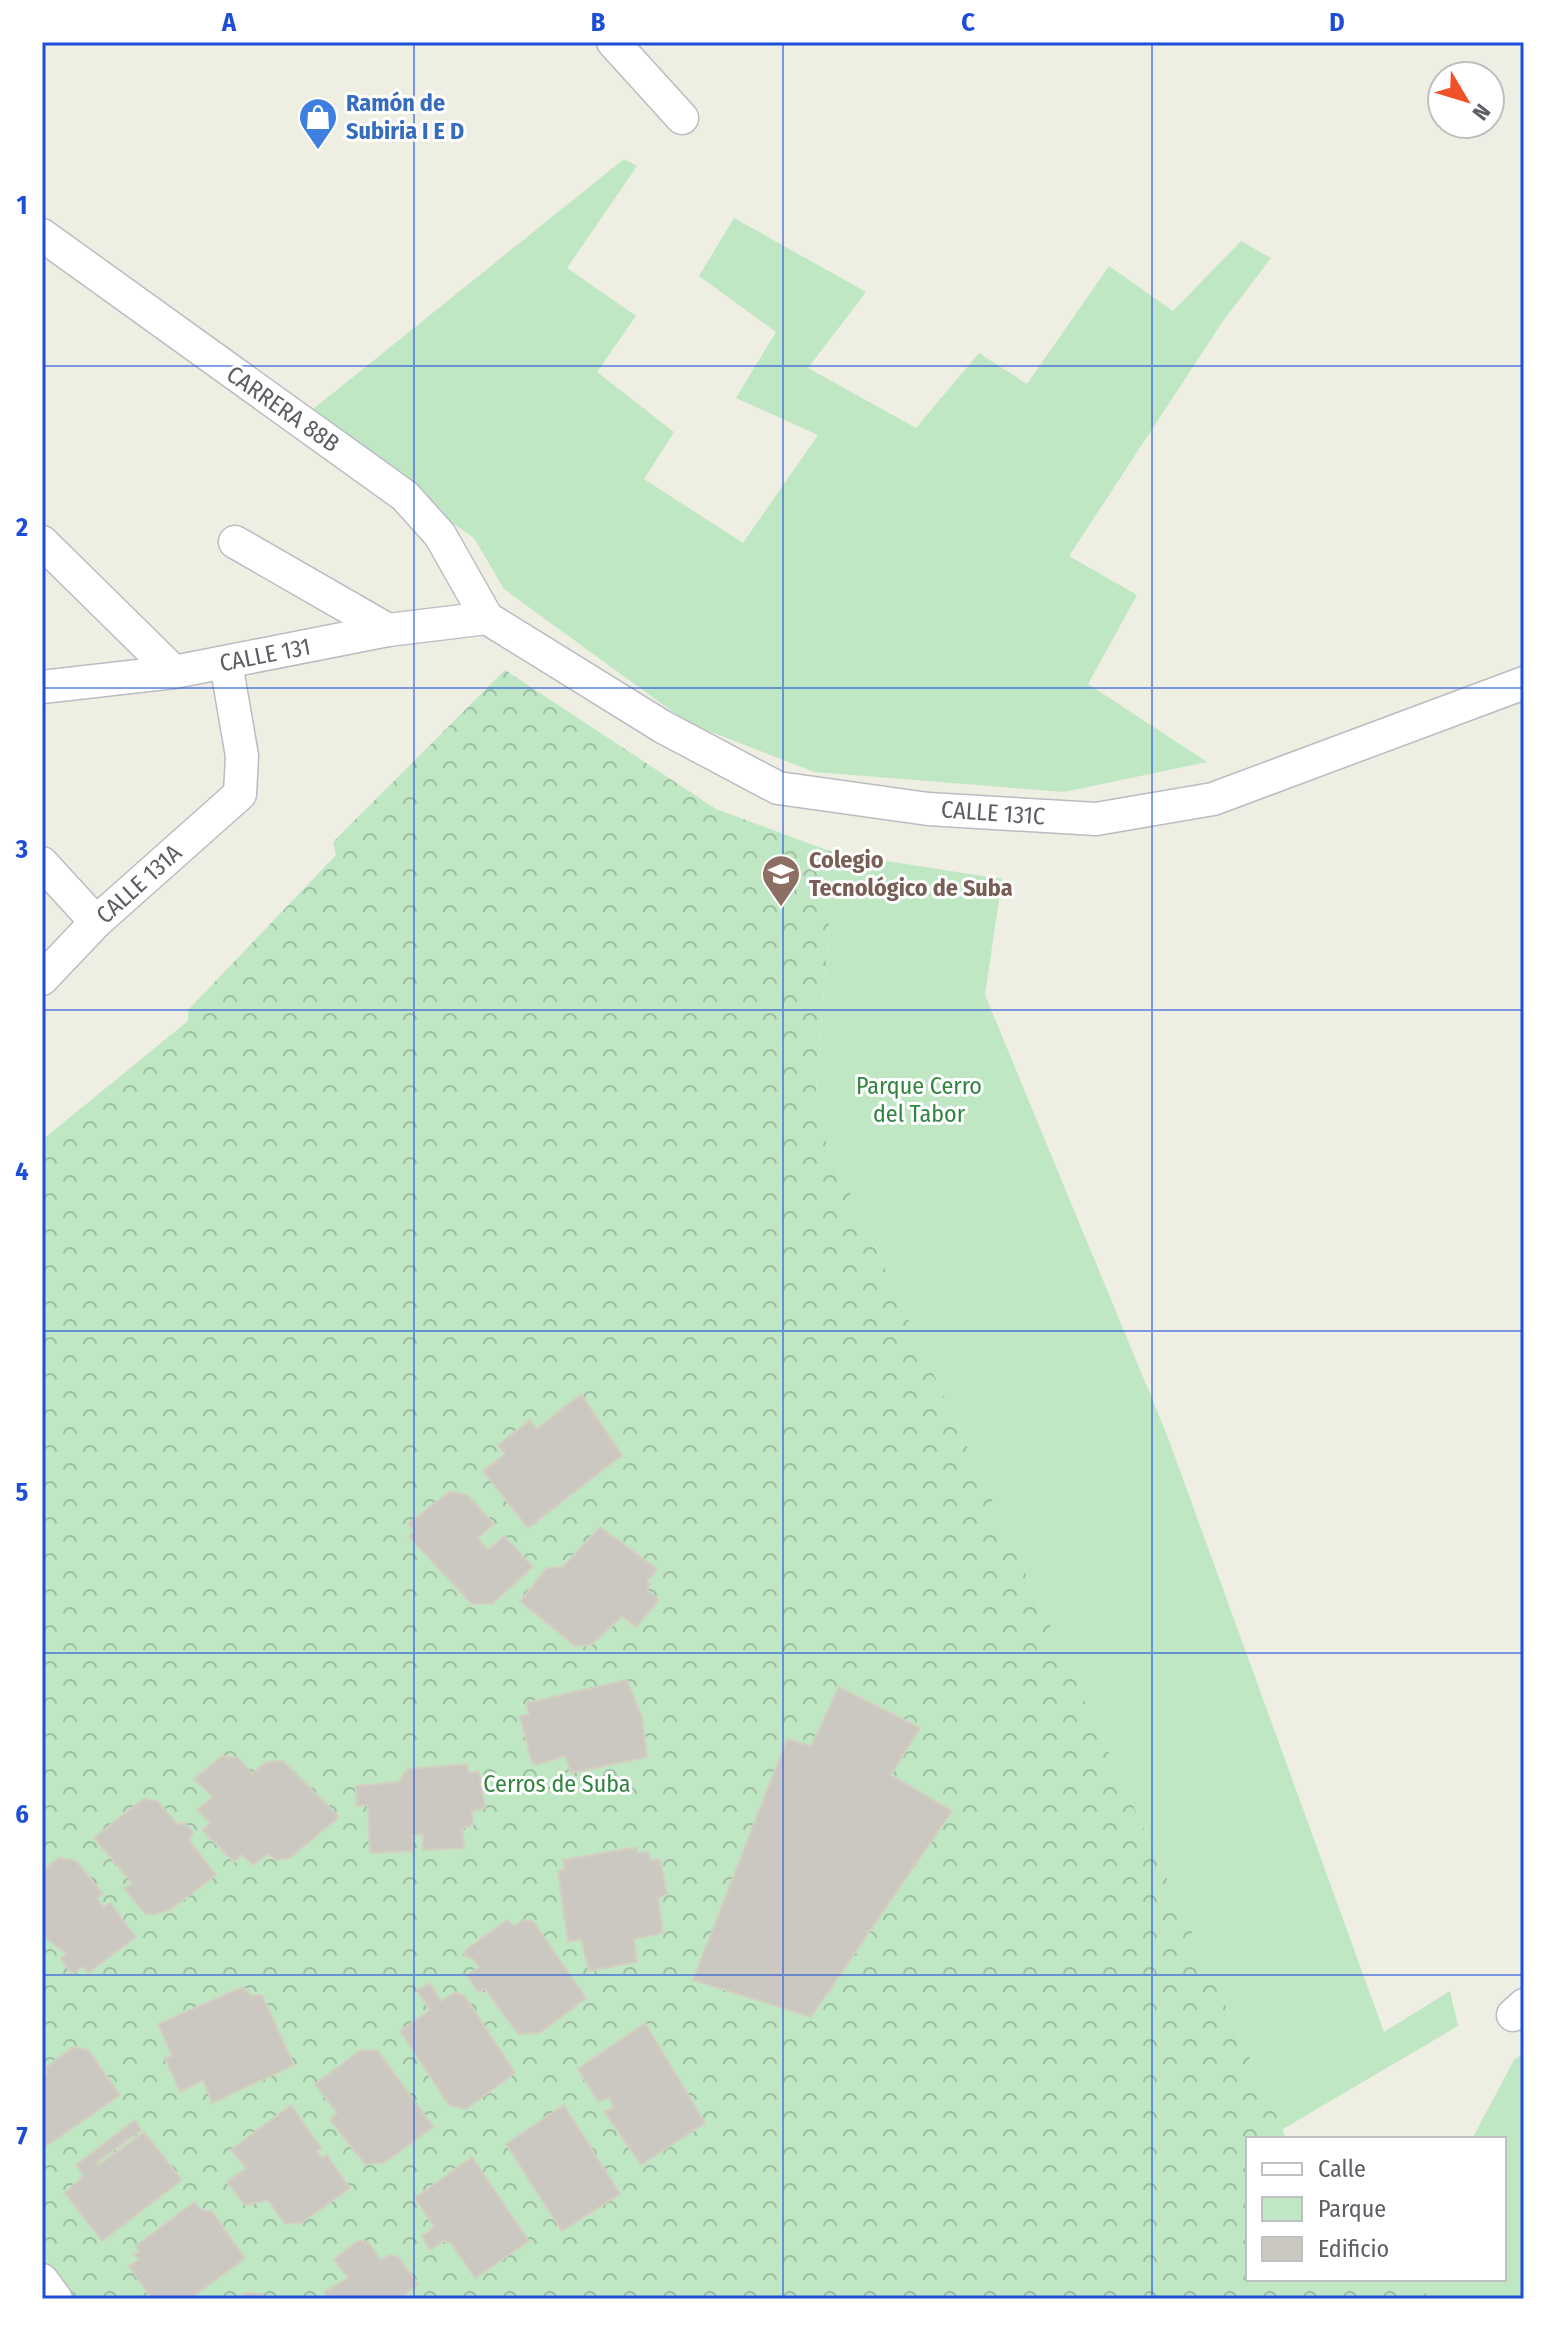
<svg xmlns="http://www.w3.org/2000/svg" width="1566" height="2341" font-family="'Fira Sans Condensed',sans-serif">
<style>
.forest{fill:url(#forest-crowns)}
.park{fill:#bfe7c4}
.building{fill:#cac8c0;stroke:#d4d0c1;stroke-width:2}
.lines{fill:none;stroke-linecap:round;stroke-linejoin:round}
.street-casing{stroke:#bbbcc3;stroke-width:35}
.street{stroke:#fff;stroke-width:32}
.grid{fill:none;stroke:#1d4ed8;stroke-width:2;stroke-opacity:0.55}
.labels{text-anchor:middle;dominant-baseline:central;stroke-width:6;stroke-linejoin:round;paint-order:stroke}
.shop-label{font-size:24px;font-weight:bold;fill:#366cbe;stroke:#fff;text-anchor:start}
.street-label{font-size:24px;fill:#5b5e65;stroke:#fff}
.education-label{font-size:24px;font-weight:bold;fill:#785e54;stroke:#fff;text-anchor:start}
.park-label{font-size:24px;fill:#328540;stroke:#fff}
.neatline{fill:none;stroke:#1d4ed8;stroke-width:3}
.grid-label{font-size:26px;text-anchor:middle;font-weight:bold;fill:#1d4ed8}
</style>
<defs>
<pattern id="forest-crowns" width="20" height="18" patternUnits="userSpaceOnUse" patternTransform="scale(2)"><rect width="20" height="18" fill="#bfe7c4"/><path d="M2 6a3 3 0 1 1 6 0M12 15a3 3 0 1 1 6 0" fill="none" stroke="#9ebea3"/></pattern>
</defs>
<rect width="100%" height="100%" fill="#efeee3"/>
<polygon class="forest" points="505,670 716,809 835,853 814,1115 1283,2129 1284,2139 1248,2139 1248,2279 1418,2279 1429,2299 42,2299 42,1140 188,1021 188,1010 336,855 333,842"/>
<g class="park">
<polygon points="624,159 637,166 567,268 636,316 597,372 674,432 644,479 743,543 818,435 736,398 776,332 699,276 734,218 866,292 808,368 916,428 979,353 1027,384 1109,266 1173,311 1241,241 1271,258 1223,321 1069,556 1137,595 1088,684 1207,762 1064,792 814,772 688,723 504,589 474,538 302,418"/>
<polygon points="835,853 1002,879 985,995 1167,1435 1384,2032 1450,1991 1458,2026 1283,2129 814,1115"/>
<polygon points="1524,2053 1524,2299 1429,2299 1418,2279 1504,2279 1504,2139 1472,2139 1514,2060"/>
</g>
<g class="building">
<polygon points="581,1394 622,1455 528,1528 483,1471 505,1454 498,1445 530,1420 537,1429"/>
<polygon points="449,1492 467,1495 494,1524 478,1538 488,1550 504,1536 533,1567 492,1604 472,1604 409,1537 414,1530 408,1524"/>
<polygon points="600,1527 657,1569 647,1582 650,1584 647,1590 659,1600 636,1627 622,1616 591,1645 575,1646 520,1601 547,1568 563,1567"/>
<polygon points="627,1680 642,1717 647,1757 571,1773 565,1756 536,1765 531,1761 520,1716 529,1715 526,1703"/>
<polygon points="839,1687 920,1728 891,1775 952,1811 811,2017 693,1980 787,1739 811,1746"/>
<polygon points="222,1756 238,1758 252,1774 266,1762 283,1761 339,1817 290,1858 275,1860 268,1854 253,1865 242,1855 234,1862 202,1830 211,1823 197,1810 213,1797 194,1779"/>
<polygon points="467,1764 469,1773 479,1771 485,1808 472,1811 473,1825 462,1828 464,1848 423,1850 423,1834 412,1835 413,1851 370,1853 368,1805 356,1806 356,1786 399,1782 407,1769"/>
<polygon points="143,1799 157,1801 178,1825 184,1822 193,1832 189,1840 216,1875 171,1909 156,1914 146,1914 124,1889 132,1883 94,1838"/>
<polygon points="637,1847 637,1853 648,1852 651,1860 660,1859 667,1894 658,1898 663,1933 634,1939 637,1962 589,1971 581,1939 568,1942 558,1871 564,1869 563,1860"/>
<polygon points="59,1858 76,1861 103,1894 97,1899 103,1907 110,1903 136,1937 88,1973 83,1967 72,1974 61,1959 66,1954 42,1935 42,1871"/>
<polygon points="507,1920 515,1926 522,1920 533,1921 586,1998 540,2033 518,2034 485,1989 478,1992 467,1975 479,1967 473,1959 463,1955 467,1949"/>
<polygon points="430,1983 441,2001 456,1992 465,1996 515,2073 466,2109 449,2105 400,2031 430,2010 417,1990"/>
<polygon points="243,1987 252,1996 262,1995 294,2065 212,2103 203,2080 180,2092 165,2058 172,2056 158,2024"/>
<polygon points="645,2023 705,2123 641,2165 604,2111 614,2108 609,2098 598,2101 578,2069"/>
<polygon points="73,2047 88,2050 120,2095 42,2149 42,2077 48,2073 45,2068"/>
<polygon points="361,2050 378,2051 433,2127 384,2163 365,2164 330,2120 337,2113 315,2084"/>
<polygon points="291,2105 321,2148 317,2151 322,2158 327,2155 350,2188 301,2223 285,2224 268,2200 245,2205 227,2182 246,2168 231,2150"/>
<polygon points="564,2105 620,2194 562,2231 506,2144"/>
<polygon points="135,2120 141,2130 96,2163 99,2165 144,2132 182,2180 102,2241 65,2193 84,2176 76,2165"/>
<polygon points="472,2157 529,2241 475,2278 451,2243 444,2241 430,2250 422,2236 434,2227 415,2198"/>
<polygon points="194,2202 200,2209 212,2212 245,2258 190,2299 152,2299 129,2266 139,2259 133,2254 139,2252 136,2246"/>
<polygon points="358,2241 368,2242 381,2260 389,2255 398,2257 418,2284 405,2295 409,2299 329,2299 324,2292 348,2278 334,2259"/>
<polygon points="245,2293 262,2294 265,2299 237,2299"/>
</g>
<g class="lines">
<defs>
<g id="street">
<polyline points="613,42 682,118"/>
<polyline points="42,235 405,496 440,535 487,618 663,727 778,788 928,809 1096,819 1213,799 1524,683"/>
<polyline points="42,542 174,672"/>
<polyline points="235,542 388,630"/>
<polyline points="42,687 174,672 388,630 487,618"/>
<polyline points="42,863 96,922"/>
<polyline points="42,979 96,922 240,794 242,756 226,663"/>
<polyline points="1513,2015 1524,2005"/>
<polyline points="42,2280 56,2299"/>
</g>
</defs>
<use href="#street" class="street-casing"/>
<use href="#street" class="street"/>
</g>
<path class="grid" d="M414,42V2299M783,42V2299M1152,42V2299M42,366H1524M42,688H1524M42,1010H1524M42,1331H1524M42,1653H1524M42,1975H1524"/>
<defs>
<symbol id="shop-pin" viewBox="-11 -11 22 30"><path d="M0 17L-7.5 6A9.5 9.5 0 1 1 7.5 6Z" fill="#3f7fe0" stroke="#fff"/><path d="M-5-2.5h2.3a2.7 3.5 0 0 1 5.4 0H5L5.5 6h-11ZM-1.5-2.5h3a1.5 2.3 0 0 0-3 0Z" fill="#fff"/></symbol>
<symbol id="school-pin" viewBox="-11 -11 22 30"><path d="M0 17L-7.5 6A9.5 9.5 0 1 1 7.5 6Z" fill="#8d6e63" stroke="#fff"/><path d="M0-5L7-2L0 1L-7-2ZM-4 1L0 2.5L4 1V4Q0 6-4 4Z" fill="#fff"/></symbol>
</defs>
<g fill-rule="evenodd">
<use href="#shop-pin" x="296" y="95" width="44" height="60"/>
<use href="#school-pin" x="759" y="852" width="44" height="60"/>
</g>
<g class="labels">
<g class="shop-label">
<text x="346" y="103">Ramón de<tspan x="346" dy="28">Subiria I E D</tspan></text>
</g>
<g class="street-label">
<text transform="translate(283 409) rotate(35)">CARRERA 88B</text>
<text transform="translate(265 655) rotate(-11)">CALLE 131</text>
<text transform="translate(993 813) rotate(4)">CALLE 131C</text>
<text transform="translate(139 884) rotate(-42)">CALLE 131A</text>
</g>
<g class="education-label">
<text x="809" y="860">Colegio<tspan x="809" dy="28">Tecnológico de Suba</tspan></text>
</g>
<g class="park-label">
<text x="919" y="1086">Parque Cerro<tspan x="919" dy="28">del Tabor</tspan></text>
<text x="557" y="1784">Cerros de Suba</text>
</g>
</g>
<rect width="1566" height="2341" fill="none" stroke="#ffffff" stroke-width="88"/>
<rect x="1246" y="2137" width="260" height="144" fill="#ffffff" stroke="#bdbfc1" stroke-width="2"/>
<rect x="1262" y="2163" width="40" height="12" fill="#ffffff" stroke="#bdbfc1" stroke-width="2"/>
<text x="1318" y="2177" font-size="24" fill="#5b5e65">Calle</text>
<rect x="1262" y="2197" width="40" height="24" fill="#bfe7c4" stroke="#bdbfc1" stroke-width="2"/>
<text x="1318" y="2217" font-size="24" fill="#5b5e65">Parque</text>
<rect x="1262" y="2237" width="40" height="24" fill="#cac8c0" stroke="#bdbfc1" stroke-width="2"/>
<text x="1318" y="2257" font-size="24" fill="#5b5e65">Edificio</text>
<g transform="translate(1466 100) rotate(128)"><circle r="38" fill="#ffffff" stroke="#bdbfc1" stroke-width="2"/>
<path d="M0-6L14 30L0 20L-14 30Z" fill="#ef5229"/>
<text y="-12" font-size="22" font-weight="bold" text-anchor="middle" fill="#5b5e65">N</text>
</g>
<rect x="44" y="44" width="1478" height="2253" class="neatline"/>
<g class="grid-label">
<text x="229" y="31">A</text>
<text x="598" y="31">B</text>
<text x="968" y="31">C</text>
<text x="1337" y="31">D</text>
<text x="22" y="214">1</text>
<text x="22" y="536">2</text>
<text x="22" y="858">3</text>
<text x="22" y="1180">4</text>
<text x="22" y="1501">5</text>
<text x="22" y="1823">6</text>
<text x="22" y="2145">7</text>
</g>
</svg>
